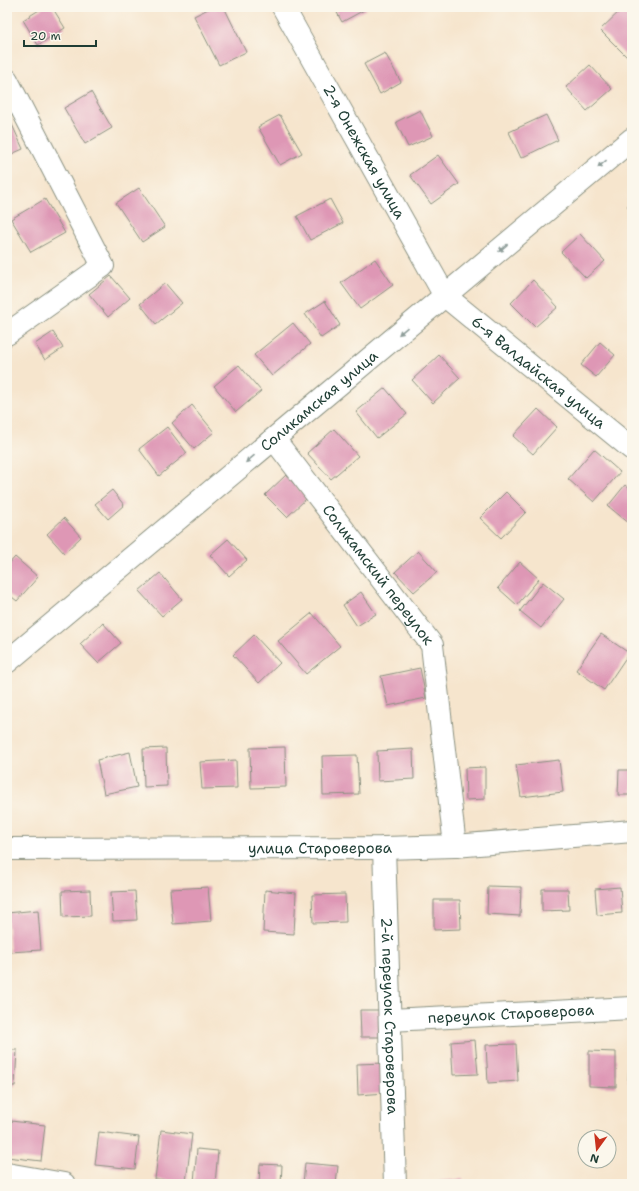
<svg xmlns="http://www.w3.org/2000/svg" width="639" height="1191" font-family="'Shantell Sans',sans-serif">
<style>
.building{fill:#de97b5}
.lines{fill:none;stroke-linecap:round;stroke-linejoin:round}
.minor-casing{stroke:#8a9180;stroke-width:24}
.major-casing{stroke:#8a9180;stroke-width:24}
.minor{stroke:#fff;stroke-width:22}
.major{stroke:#fff;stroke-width:22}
.oneway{fill:#8f9e9a}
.labels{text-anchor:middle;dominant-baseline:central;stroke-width:3.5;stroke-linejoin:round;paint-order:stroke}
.street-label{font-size:15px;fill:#1f3d34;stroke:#fbf7ec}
</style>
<rect width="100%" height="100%" fill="#fbf7ec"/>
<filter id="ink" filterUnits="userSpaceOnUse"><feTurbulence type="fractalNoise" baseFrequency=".025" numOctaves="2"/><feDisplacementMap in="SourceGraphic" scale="8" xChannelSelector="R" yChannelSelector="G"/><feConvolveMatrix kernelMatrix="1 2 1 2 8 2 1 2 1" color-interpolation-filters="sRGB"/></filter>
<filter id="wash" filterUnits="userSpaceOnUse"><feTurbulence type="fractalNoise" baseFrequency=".012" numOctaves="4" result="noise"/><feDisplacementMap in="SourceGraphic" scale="16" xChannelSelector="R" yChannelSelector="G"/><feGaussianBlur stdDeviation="0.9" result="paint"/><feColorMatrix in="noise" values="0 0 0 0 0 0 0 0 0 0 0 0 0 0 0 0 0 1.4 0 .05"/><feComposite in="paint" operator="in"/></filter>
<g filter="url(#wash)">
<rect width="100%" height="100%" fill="#f6e5cd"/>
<g id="blocks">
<g class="building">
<polygon points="44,7 52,7 65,28 38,45 23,20"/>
<polygon points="212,7 224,7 246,52 219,65 194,16"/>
<polygon points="334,7 365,7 366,9 342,22"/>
<polygon points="624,7 632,7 632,62 600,30"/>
<polygon points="385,53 401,82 380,94 364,64"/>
<polygon points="590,65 612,89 587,111 566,87"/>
<polygon points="91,92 112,128 85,144 64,108"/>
<polygon points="420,110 433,136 408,147 396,122"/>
<polygon points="280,115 302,153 280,165 258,127"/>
<polygon points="546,115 558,140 521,158 509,132"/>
<polygon points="10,120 23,149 7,156 7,122"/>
<polygon points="438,155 459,184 431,204 410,175"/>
<polygon points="139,188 165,227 142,242 116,203"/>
<polygon points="45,199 65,233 31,252 11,219"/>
<polygon points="330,199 343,223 310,240 297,216"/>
<polygon points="632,202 632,211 627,206"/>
<polygon points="580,234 605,261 586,278 561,252"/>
<polygon points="375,259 393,285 360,309 341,283"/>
<polygon points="111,276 130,298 108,317 89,294"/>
<polygon points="533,280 558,307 535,327 511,303"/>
<polygon points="165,283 182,303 156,324 140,304"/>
<polygon points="325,301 340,325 321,338 305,314"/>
<polygon points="293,323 310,344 272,376 254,355"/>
<polygon points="53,332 63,348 45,360 35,344"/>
<polygon points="600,342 615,355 596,377 581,365"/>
<polygon points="439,355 460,378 433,403 412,380"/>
<polygon points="239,365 261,391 236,412 214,386"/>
<polygon points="385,388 407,414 377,438 356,412"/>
<polygon points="192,405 214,432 194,449 172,423"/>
<polygon points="538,409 557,427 533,454 513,436"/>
<polygon points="167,427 187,453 159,476 139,449"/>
<polygon points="334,429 358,456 331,479 307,453"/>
<polygon points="594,449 620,472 594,502 568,479"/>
<polygon points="286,475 307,498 287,517 265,495"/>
<polygon points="625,485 632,491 632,522 630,524 608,506"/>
<polygon points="112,490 124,505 108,519 95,504"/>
<polygon points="506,492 526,512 501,538 480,518"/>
<polygon points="64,518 81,537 64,553 47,534"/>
<polygon points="228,539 247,560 229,576 210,555"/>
<polygon points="418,551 437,572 414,592 395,572"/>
<polygon points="15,557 38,577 17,601 7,593 7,566"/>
<polygon points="520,562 539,579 517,605 498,588"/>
<polygon points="160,573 182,599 162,616 139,591"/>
<polygon points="543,582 564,599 541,628 520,611"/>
<polygon points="361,592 376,614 357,626 343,605"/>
<polygon points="312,613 340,646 306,674 278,641"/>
<polygon points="103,623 121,643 98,663 80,644"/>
<polygon points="601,634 629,653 604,690 576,670"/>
<polygon points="254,635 280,663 259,683 233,655"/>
<polygon points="420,668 426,698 388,706 381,676"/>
<polygon points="285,747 286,787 251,788 250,748"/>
<polygon points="166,748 167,786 144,787 143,749"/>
<polygon points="413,749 414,779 378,781 377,751"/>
<polygon points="130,752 137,787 104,794 97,760"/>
<polygon points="357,755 359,794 323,795 322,756"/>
<polygon points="236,760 237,788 202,789 200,762"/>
<polygon points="559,760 563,792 521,797 516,765"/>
<polygon points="485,767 485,799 466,800 465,768"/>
<polygon points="619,770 632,770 632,795 618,795"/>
<polygon points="488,886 521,887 520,916 487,914"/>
<polygon points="208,887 211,921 173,924 170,889"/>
<polygon points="620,887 622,913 597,915 595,889"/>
<polygon points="542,889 568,889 569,910 542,911"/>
<polygon points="90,890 91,916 63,917 62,891"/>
<polygon points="265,890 296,893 294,934 263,932"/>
<polygon points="135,891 137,920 113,921 111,892"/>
<polygon points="345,894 346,922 313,923 312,895"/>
<polygon points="434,900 460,900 461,929 434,930"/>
<polygon points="38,910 41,950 10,952 7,913"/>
<polygon points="360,1010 382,1010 383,1037 361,1037"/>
<polygon points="475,1040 478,1074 453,1075 451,1042"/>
<polygon points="516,1044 518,1081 488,1083 486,1045"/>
<polygon points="7,1050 17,1050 15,1086 7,1086"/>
<polygon points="589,1051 616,1052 616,1087 589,1086"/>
<polygon points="629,1057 632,1057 632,1082 628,1082"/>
<polygon points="385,1063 386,1093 358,1095 357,1064"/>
<polygon points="11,1121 45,1125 41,1161 7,1157"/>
<polygon points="161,1130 192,1134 186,1182 155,1179"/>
<polygon points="99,1132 139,1137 135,1169 95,1165"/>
<polygon points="197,1149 218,1151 215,1184 194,1182"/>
<polygon points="305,1163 338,1166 336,1184 303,1184"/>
<polygon points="260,1164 282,1165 281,1184 259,1184"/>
<polygon points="463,1179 463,1184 439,1184 439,1181"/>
<polygon points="368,1181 384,1183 384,1184 368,1184"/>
</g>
</g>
</g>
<g filter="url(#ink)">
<use href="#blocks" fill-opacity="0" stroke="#8a9180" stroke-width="1"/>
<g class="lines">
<defs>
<g id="minor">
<path id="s1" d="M283,7L445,296L632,449"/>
<polyline points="7,80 103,266 7,334"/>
<path id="s2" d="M274,439L432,645L455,846"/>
<path id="s3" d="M384,848L395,1184"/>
<path id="s4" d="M390,1020L632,1008"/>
<polyline points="7,1174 64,1184"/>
</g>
<g id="major">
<path id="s5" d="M7,662L632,139"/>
<path id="s6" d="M7,849L384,848L455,846L632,831"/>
</g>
</defs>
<use href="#minor" class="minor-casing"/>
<use href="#major" class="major-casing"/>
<use href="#minor" class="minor"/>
<use href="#major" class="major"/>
</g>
<defs><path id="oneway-solid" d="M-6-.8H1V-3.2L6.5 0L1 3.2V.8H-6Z"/></defs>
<g class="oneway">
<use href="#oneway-solid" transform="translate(602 164) rotate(140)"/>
<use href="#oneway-solid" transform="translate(503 248) rotate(140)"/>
<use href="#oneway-solid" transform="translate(403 331) rotate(140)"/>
<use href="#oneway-solid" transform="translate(250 459) rotate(140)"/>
</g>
</g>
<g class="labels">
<g class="street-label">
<text stroke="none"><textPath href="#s1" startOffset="166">2-я Онежская улица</textPath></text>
<text stroke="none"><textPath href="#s1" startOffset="452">6-я Валдайская улица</textPath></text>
<text stroke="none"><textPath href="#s5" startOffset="407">Соликамская улица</textPath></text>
<text stroke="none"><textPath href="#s2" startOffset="171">Соликамский переулок</textPath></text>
<text stroke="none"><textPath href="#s6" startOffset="313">улица Староверова</textPath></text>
<text stroke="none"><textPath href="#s4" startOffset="121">переулок Староверова</textPath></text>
<text stroke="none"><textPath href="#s3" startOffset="168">2-й переулок Староверова</textPath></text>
</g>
</g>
<rect width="639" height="1191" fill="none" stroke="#fbf7ec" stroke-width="24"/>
<g transform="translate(597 1149) rotate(195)"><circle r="19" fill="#fbf7ec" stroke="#a3ada2"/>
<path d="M0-3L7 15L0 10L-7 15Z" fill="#c8321e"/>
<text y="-6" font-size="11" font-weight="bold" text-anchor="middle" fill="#1f3d34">N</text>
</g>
<path d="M24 40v6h72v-6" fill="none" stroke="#1f3d34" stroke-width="2"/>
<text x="30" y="40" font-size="12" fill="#1f3d34" stroke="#fbf7ec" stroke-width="3" paint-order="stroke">20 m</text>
</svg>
